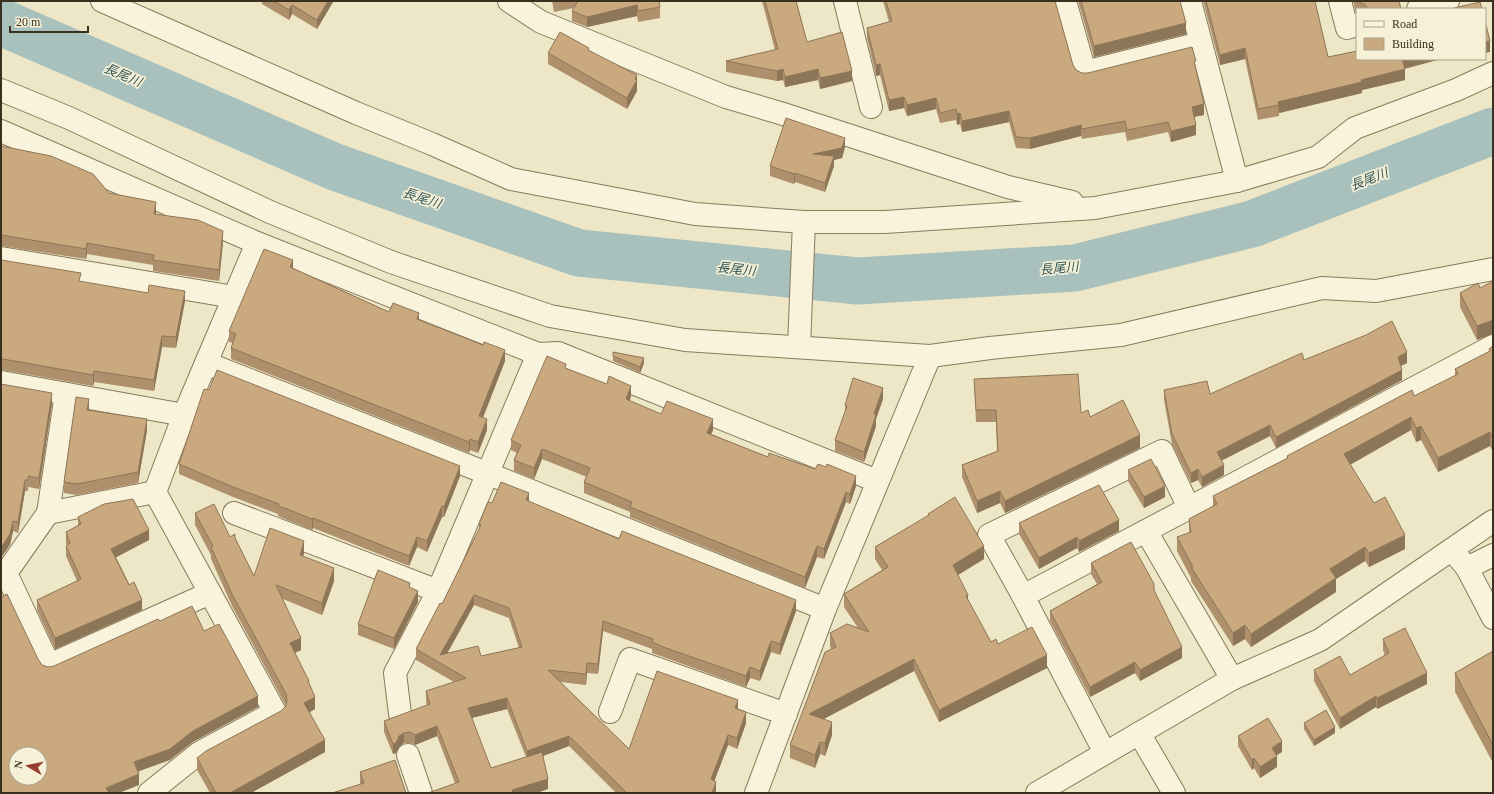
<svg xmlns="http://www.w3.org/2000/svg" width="1494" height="794" font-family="'Times New Roman','Noto Sans JP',serif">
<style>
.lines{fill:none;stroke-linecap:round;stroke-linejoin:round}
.river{stroke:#a8c1bd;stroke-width:47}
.minor-casing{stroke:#887a5d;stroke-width:24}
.minor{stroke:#f8f3da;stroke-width:22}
.wall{fill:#ae916c;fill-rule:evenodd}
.shaded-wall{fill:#8d7658}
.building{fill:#caa97e;stroke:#8d7658;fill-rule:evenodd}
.labels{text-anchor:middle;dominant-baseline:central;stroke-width:3.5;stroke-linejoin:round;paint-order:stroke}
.water-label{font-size:13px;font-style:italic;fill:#305558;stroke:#f5f0d6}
</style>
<rect width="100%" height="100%" fill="#ede7c7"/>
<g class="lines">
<polyline class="river" points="1,22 335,167 579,253 858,281 1075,268 1252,224 1493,131"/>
<defs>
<g id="minor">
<polyline points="102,1 356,113 432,144 511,179 695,214 804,222 885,222 1095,208 1237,181 1318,157 1355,128 1456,90 1493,73"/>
<polyline points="509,1 541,22 726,97 780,113 1008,187 1072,202"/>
<polyline points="845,1 871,107"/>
<polyline points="1065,1 1085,72 1201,43"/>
<polyline points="1190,1 1237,181"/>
<polyline points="1340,1 1347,28 1357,25"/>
<polyline points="1418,9 1448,1"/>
<polyline points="1,90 69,118 270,212 391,262 550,316 685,340 930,356 990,348 1121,335 1322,288 1376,291 1493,269"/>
<polyline points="1,131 257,243 538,354 558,353 877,481"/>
<polyline points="1,258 234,297"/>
<polyline points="799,347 804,222"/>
<polyline points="206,363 257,243"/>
<polyline points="1,382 184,415 206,363 489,474 825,609"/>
<polyline points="155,492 48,513 6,573 49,665 210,593"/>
<polyline points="1189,508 1162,451 989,535 1023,596 1189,508 1493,346"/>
<polyline points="48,513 66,394"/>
<polyline points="234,513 438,591"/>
<polyline points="1146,531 1232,679"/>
<polyline points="1458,557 1467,568 1493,555"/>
<polyline points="1467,568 1493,618"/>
<polyline points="1023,596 1105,753"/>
<polyline points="610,712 630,659 786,714"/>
<polyline points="400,714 395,673 438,591 538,354"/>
<polyline points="1139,733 1174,793"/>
<polyline points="408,755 421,793"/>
<polyline points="149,793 199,753 275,712 155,492 184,415"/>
<polyline points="756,793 825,609 930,356"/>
<polyline points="1037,793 1232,679 1320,640 1493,521"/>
</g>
</defs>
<use href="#minor" class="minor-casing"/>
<use href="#minor" class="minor"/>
</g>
<g class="wall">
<polygon points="262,1 333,1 333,2 317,29 292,14 289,20 262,4"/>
<polygon points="552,1 659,1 660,7 660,18 638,22 637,16 587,27 572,21 572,11 574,8 554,12"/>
<polygon points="762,1 796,1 807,42 852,81 820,89 818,80 785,87 783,80 777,81 726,72 726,61 775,50"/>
<polygon points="883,1 1055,1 1073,65 1076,70 1082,73 1196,69 1204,115 1194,117 1196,135 1171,142 1168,132 1127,141 1125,132 1082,139 1081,136 1030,149 1016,148 1009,122 962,132 960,124 957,125 956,120 940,123 936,109 907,116 904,108 889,111 880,75 876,76 867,38 867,28 889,22"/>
<polygon points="1078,1 1180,1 1186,34 1094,57"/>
<polygon points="1203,1 1315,1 1328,57 1357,59 1441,59 1405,69 1405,80 1362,90 1362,93 1279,113 1279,116 1258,120 1245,59 1220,65"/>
<polygon points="1353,1 1399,1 1401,9 1357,9 1357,13 1356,13"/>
<polygon points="589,51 637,80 637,91 627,109 548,64 548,53"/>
<polygon points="1,146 109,193 156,213 155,214 223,242 219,281 153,271 153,265 87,254 86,259 1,246"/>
<polygon points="845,147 842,158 834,160 834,166 825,192 795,182 794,184 770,176 770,166"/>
<polygon points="1,260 81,282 185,301 176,348 162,347 154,391 94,382 93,386 3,370 1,370"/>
<polygon points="293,268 389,312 419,320 505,361 483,418 487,430 478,453 470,450 469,453 231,359 231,348 233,343 229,342 229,331"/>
<polygon points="1480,288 1477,340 1460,307 1460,293"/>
<polygon points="1493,346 1493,452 1490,446 1438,472 1421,440 1416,442 1411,430 1350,465 1374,503 1405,549 1369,567 1365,561 1336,579 1336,592 1251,647 1245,639 1233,646 1191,581 1191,578 1177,551 1177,537 1189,533 1189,519 1213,507 1213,496 1287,458 1287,456 1414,396 1455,376 1455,369 1489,352 1489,349"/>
<polygon points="613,356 644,363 640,373 613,361"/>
<polygon points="1304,360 1407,363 1401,366 1402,380 1276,448 1270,436 1222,460 1224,475 1202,487 1198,480 1191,483 1172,444 1164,400 1164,390 1210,394"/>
<polygon points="566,369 631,396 630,401 661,414 713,430 711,434 768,457 856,486 850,504 846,502 824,559 817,557 805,588 630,517 630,512 584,493 584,482 587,477 542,459 534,479 514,471 514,460 517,453 511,450 511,440"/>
<polygon points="974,379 1081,413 1090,417 1140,448 1005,513 1000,503 977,513 962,477 962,465 997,451 996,422 976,422"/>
<polygon points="1,384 52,404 39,489 28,487 28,491 25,491 18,533 13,531 10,545"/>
<polygon points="883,399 876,419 876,426 864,462 835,451 835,440 845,413 845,405"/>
<polygon points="89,410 147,430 138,483 77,495 64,493 64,482"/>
<polygon points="179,464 460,476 444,517 442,517 427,552 417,547 409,566 313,528 312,530 287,520 278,516 278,514 233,497 179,474"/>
<polygon points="1128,470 1165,497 1144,508 1128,481"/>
<path d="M529,502L619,539L796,611L780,655L771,652L760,681L750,678L746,687L666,658L652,653V649L603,631L598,674L587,673L586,685L560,682L629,749L738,709L746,723L737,749L728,745L714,781L716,793H616L569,746L543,756L548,789L455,783L437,736L415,745L410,743H404L399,747L396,753L393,754L384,732V721L427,706L426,702V691L454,682L416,660V649L442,604L479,529V524L492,503ZM474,605L509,618L519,648L481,656L447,654ZM507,709L526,757L491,768L471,718Z"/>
<polygon points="195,513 230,537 235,538 254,576 304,553 303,557 334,581 322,615 283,599 301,650 295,653 309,685 315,709 310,712 325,752 251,793 210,793 197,770 197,758 281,711 286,706 232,606 211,559 211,555 195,525"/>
<polygon points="928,514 984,559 958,575 968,601 991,642 998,644 1047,668 939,722 914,671 823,719 832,735 825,756 820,754 815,768 790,758 790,745 831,649 830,646 830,633 858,628 844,607 844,594 882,570 875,559 875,547 928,516"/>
<polygon points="78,517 149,540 116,557 142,610 55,649 37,610 37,600 77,581 66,556 66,546 67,546 66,543 66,532 78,526"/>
<polygon points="1019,523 1119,531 1079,552 1077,548 1039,569 1019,534"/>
<polygon points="1091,563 1154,590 1182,658 1140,681 1135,673 1090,697 1050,621 1050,611 1097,584 1091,574"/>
<polygon points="410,587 418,602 394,649 358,635 358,624"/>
<polygon points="1383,639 1427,684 1377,709 1376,707 1340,729 1314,681 1314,670 1350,675 1385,656 1383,650"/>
<polygon points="1493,651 1493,763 1455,692 1455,673"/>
<polygon points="1304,723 1335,733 1314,746 1304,729"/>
<polygon points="1238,736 1282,752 1276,755 1277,767 1260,778 1254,768 1252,770 1238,746"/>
<polygon points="360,772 406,793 360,784"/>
</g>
<g class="shaded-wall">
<polygon points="328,1 333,1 333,2 317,29 317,20"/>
<polygon points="292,5 292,14 289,20 289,10"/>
<polygon points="637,5 637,16 587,27 587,17"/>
<polygon points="1186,23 1186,34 1094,57 1094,46"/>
<polygon points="1490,41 1490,52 1485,53 1485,42"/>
<polygon points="1245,48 1245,59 1220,65 1220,55"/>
<polygon points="1402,59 1441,59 1402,69"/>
<polygon points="880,64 880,75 876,76 876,65"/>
<polygon points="783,69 783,80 777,81 777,71"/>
<polygon points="818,69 818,80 785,87 785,77"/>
<polygon points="1405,69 1405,80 1362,90 1362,93 1279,113 1278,102 1361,80"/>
<polygon points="852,71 852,81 820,89 820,78"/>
<polygon points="637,75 637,91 627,109 627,98"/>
<polygon points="904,97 904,108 889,111 889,100"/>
<polygon points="936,98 936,109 907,116 907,105"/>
<polygon points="1204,104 1204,115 1192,117 1192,107"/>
<polygon points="1009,111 1009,122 962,132 962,121"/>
<polygon points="960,113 960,124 957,125 957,114"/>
<polygon points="1081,125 1081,136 1030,149 1030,138"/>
<polygon points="1196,125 1196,135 1171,142 1171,131"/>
<polygon points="845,138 845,147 842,158 834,160 834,166 825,192 825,183 813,154"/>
<polygon points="795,173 795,182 794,184 794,174"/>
<polygon points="156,202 156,213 154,225 154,214"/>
<polygon points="223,231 223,242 219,281 219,270"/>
<polygon points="87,243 87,254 86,259 86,249"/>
<polygon points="293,260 293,271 290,267"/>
<polygon points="185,291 185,301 176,348 176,337"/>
<polygon points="419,313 419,324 417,319"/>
<polygon points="1493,320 1493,334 1477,340 1477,326"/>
<polygon points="162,336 162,347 154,391 154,380"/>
<polygon points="505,350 505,361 479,427 479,416"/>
<polygon points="1407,352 1407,363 1398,367 1398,357"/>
<polygon points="644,358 644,363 640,373 640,367"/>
<polygon points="1402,370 1402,380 1276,448 1276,437"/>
<polygon points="94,371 94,382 93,386 93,375"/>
<polygon points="631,386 631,396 626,409 626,399"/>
<polygon points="883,388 883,399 876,419 876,426 864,462 864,452 874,414"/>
<polygon points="52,393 52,404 39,489 39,478"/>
<polygon points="89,399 89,411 87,410"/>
<polygon points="1411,417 1411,430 1344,468 1344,454"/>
<polygon points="147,419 147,430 138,483 138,472"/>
<polygon points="487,419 487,430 478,453 478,442"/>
<polygon points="713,419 713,430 707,443 707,433"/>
<polygon points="1270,425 1270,436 1217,463 1217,452"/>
<polygon points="1421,426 1421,440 1416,442 1416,428"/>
<polygon points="1490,432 1490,446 1438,472 1438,458"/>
<polygon points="1140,435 1140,448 1005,513 1005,501"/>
<polygon points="470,439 470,450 469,453 469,442"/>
<polygon points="542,449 542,459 534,479 534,468"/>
<polygon points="1224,465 1224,475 1202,487 1202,477"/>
<polygon points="460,466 460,476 444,517 444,507"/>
<polygon points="1198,469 1198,480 1191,483 1191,473"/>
<polygon points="856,476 856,486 850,504 850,494"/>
<polygon points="25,480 25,491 18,533 18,522"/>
<polygon points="1165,486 1165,497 1144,508 1144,497"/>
<polygon points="1000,491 1000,503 977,513 977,501"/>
<polygon points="846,492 846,502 824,559 824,549"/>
<polygon points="529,493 529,504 526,500"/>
<polygon points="442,506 442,517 427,552 427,541"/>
<polygon points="313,518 313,528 312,530 312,519"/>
<polygon points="1119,520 1119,531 1079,552 1079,541"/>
<polygon points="13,521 13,531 10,545 1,558 1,548"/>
<polygon points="149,530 149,540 111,560 111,549"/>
<polygon points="1405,535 1405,549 1369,567 1369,553"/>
<polygon points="417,537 417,547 409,566 409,556"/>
<polygon points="1077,537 1077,548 1039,569 1039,558"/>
<polygon points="304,541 304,553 300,567 300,555"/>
<polygon points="817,546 817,557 805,588 805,577"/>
<polygon points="984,546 984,559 953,578 953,565"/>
<polygon points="1365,547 1365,561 1336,579 1336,592 1251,647 1251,634 1330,569"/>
<polygon points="334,568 334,581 322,615 322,603"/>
<polygon points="418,591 418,602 394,649 394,638"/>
<polygon points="474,595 474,605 441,664 440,655"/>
<polygon points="968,595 968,607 966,596"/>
<polygon points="142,600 142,610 55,649 55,638"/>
<polygon points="796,600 796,611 780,655 780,644"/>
<polygon points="603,621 603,631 598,674 598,664"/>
<polygon points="1245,625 1245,639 1233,646 1233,633"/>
<polygon points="301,638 301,650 290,655 290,643"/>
<polygon points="771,641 771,652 760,681 760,671"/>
<polygon points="1182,647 1182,658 1140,681 1140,670"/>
<polygon points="1047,655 1047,668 939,722 939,710"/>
<polygon points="914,659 914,671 809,727 809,714"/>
<polygon points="1135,662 1135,673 1090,697 1090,687"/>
<polygon points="587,663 587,673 586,685 586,674"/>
<polygon points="750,667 750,678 746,687 746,676"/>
<polygon points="1427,673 1427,684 1377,709 1377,698"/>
<polygon points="258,696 258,707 193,742 170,760 134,773 134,762"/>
<polygon points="1376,696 1376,707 1340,729 1340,718"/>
<polygon points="315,697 315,709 304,715 304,703"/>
<polygon points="507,698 507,709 468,719 468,708"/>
<polygon points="738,700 738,710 735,708"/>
<polygon points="746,712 746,723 737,749 737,738"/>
<polygon points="832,722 832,735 825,756 825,743"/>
<polygon points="437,726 437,736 415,745 415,735"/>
<polygon points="1335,727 1335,733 1314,746 1314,740"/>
<polygon points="404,733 404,743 399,747 396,753 393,754 393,744 399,736"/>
<polygon points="728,735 728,745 711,790 711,779"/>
<polygon points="569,736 569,746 527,762 527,751"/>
<polygon points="325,740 325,752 251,793 230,793"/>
<polygon points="1282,741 1282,752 1272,758 1272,748"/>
<polygon points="820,742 820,754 815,768 815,755"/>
<polygon points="1277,756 1277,767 1260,778 1260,767"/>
<polygon points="1254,758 1254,768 1252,770 1252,760"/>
<polygon points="139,774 139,785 119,793 106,793 106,788"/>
<polygon points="548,779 548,789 537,793 512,793 512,790"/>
<polygon points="716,782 716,793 712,793"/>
</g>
<g class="building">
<polygon points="274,1 328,1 317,20 292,5 289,10"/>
<polygon points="578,1 659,1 660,7 638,11 637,5 587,17 572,11"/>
<polygon points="765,1 796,1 807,42 842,32 852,71 820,78 818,69 785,77 783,69 777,71 726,61 778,49"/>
<polygon points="886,1 1055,1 1073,65 1076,70 1082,73 1088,73 1192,47 1196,61 1194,61 1204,104 1192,107 1196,125 1171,131 1168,122 1127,130 1125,121 1082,129 1081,125 1030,138 1016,137 1009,111 962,121 960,113 957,114 956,109 940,113 936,98 907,105 904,97 889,100 880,64 876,65 867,28 892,21"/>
<polygon points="1081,1 1180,1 1186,23 1094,46"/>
<polygon points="1206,1 1315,1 1328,57 1357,51 1357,59 1402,59 1405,69 1361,80 1362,82 1278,102 1279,105 1258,109 1245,48 1220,55"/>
<polygon points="1356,1 1399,1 1401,9 1368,9 1365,5 1360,2 1356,2"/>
<polygon points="1480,2 1482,9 1455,9 1454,8"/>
<polygon points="1485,21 1490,41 1485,42"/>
<polygon points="560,32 589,48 588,50 637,75 635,79 637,80 627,98 548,53"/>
<polygon points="786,118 845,138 842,148 813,154 834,156 825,183 795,173 794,174 770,166"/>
<polygon points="1,146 51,156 93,174 109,193 156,202 154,214 198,220 223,231 219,270 153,260 154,255 87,243 86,249 1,235"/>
<polygon points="264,249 293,260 290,267 389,312 393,303 419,313 417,319 483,345 484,342 505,350 479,416 487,419 478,442 470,439 469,442 231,348 236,334 229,331"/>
<polygon points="1,260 81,273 79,281 148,293 149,285 185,291 176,337 162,336 154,380 94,371 93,375 3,359 1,359"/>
<polygon points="1493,281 1493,320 1477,326 1460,293 1478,283 1480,288"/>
<polygon points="1392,321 1407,352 1398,357 1402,370 1276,437 1270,425 1217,452 1224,465 1202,477 1198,469 1191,473 1172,434 1164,390 1207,381 1210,394 1302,353 1304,360 1366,335"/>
<polygon points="1493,346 1493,439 1490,432 1438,458 1421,426 1416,428 1411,417 1344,454 1374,503 1385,497 1405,535 1369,553 1365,547 1330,569 1336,578 1251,634 1245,625 1233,633 1191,567 1193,567 1177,537 1191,532 1189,519 1217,504 1213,496 1288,458 1287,456 1412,390 1414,396 1458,374 1455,369 1490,351 1489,349"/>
<polygon points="613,352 644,358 640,367 613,356"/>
<polygon points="547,356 566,364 565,368 607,384 609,376 631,386 626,399 661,414 667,401 713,419 707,433 768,457 769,453 815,469 818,464 826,467 827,464 856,476 850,494 846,492 824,549 817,546 805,577 630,507 632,502 584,482 590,468 542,449 534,468 514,460 521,445 511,440"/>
<polygon points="217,370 460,466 444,507 442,506 427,541 417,537 409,556 313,518 312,519 287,509 278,506 279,504 233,487 179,464 204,389 209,390"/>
<polygon points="1078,374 1081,413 1088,410 1090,417 1123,400 1140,435 1005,501 1000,491 977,501 962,465 998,451 996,410 976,410 974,379"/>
<polygon points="853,378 883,388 874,414 876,415 864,452 835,440 847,406 845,405"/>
<polygon points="1,384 52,393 39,478 28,476 28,480 25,480 18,522 13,521 10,534 1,548"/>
<polygon points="76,397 89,399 87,410 147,419 138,472 77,484 64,482"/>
<polygon points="1151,459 1165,486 1144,497 1128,470"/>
<path d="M501,482L529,493L526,500L619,539L622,531L796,600L780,644L771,641L760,671L750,667L746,676L666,648L652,642L653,639L603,621L598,664L587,663L586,674L548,670L629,749L657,671L738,700L735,708L746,712L737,738L728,735L711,779L716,782L712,793H627L569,736L527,751L507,698L468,708L491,768L542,752L548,779L512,790L513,793H428L459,782L437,726L415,735L410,732L404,733L399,736L396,743L393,744L384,721L430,704L426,691L466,678L416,649L440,603L442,604L481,525L479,524L488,502L492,503ZM474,595L509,608L522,647L481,656L478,646L440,655Z"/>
<polygon points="1099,485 1119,520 1079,541 1077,537 1039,558 1019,523"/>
<polygon points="955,497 984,546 953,565 968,595 966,596 991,642 996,639 998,644 1032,627 1047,655 939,710 914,659 809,714 832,722 825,743 820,742 815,755 790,745 825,652 836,647 830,633 847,624 869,632 844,594 888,567 875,547 929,515 928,514"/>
<polygon points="133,499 149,530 111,549 129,585 134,582 142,600 55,638 37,600 81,579 66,546 70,543 66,532 81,524 78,517 104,504"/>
<polygon points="214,504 230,537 235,534 235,538 254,576 270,528 304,541 300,555 334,568 322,603 276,585 301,638 290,643 309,681 308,681 315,697 304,703 325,740 230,793 216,793 197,758 206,751 281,711 286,706 287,700 286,694 232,594 211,547 213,546 195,513"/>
<polygon points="1131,542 1154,584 1154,590 1182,647 1140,670 1135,662 1090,687 1050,611 1102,582 1091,563"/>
<polygon points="378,570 410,583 409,587 418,591 394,638 358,624"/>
<path d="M7,594L38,659L42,665L48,667L54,666L158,619L160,621L192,606L204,631L219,624L258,696L193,731L170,749L134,762L139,774L106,788L109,793H1V597ZM16,754H40V778H16Z"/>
<polygon points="1405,628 1427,673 1377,698 1376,696 1340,718 1314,670 1340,656 1350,675 1389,653 1383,639"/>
<polygon points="1493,651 1493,745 1455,673"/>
<polygon points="1326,710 1335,727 1314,740 1304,723"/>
<polygon points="1268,718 1282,741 1272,748 1277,756 1260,767 1254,758 1252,760 1238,736"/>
<polygon points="395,760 406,793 332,793 364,783 360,772"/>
</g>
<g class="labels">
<g class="water-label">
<text transform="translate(123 75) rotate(23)">長尾川</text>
<text transform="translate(1369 179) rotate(-21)">長尾川</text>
<text transform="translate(422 198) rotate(19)">長尾川</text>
<text transform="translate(1059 268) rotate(-5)">長尾川</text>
<text transform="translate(736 269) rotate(6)">長尾川</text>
</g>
</g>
<rect width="1494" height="794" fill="none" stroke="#393020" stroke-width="4"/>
<rect x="1356" y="8" width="130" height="52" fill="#f5f0d6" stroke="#aaa38d"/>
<rect x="1364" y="21" width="20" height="6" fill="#f8f3da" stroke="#aaa38d"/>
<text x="1392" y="28" font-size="12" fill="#393020">Road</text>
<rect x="1364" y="38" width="20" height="12" fill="#caa97e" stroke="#aaa38d"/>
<text x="1392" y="48" font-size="12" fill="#393020">Building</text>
<g transform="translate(28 766) rotate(279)"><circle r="19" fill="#f5f0d6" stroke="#aaa38d"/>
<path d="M0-3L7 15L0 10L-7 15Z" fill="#953d2f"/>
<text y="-6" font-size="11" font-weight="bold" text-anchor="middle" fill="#393020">N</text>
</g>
<path d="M10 26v6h78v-6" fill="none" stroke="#393020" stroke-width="2"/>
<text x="16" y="26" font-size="12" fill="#393020" stroke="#f5f0d6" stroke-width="3" paint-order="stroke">20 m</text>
</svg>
